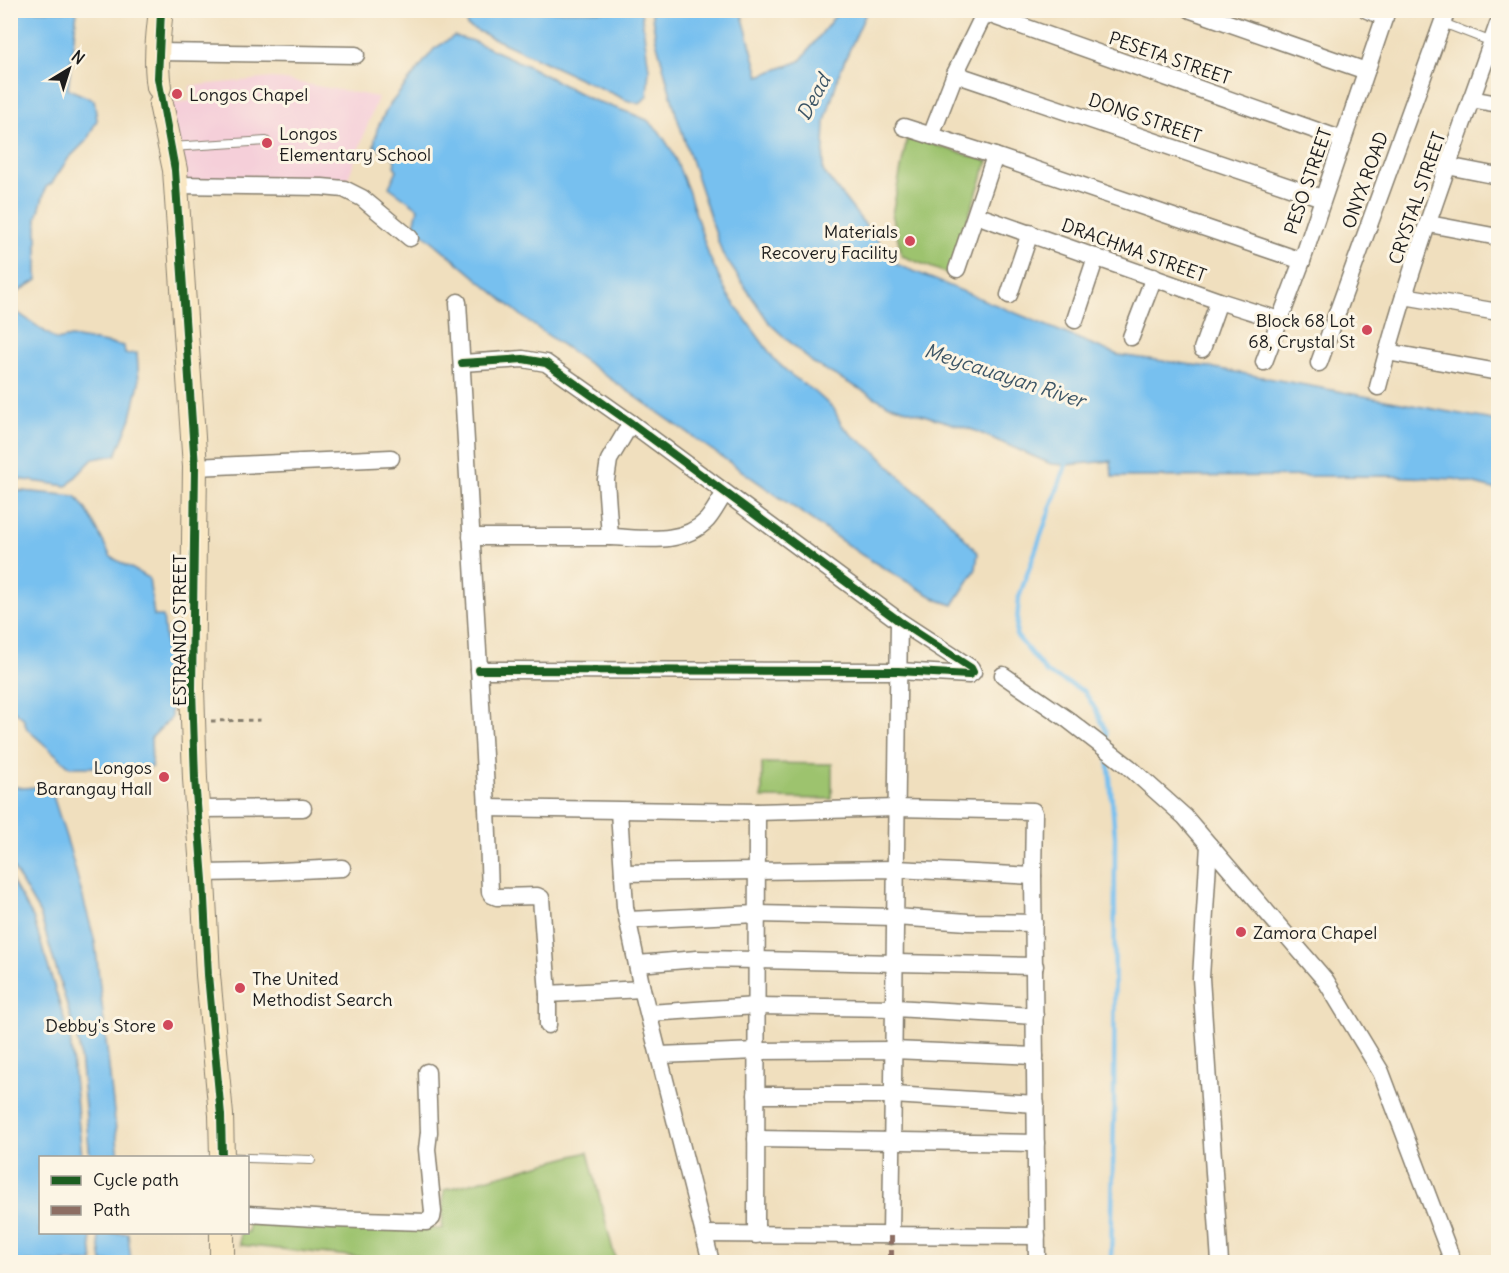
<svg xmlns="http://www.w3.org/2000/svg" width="1509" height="1273" font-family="Delius,sans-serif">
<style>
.built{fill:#f5cfd9}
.green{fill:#9dc36e;stroke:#5c7045;stroke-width:1.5}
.water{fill:#77c0ef;stroke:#4a6e86;stroke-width:1.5}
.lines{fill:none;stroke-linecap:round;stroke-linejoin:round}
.stream{stroke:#77c0ef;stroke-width:4.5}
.lane-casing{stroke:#867e6d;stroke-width:10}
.street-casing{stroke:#867e6d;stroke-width:19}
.secondary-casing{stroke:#867e6d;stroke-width:26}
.path{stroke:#867e6d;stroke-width:3;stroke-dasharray:4.5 4.5;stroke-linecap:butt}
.lane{stroke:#fff;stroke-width:8}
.street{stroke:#fff;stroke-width:16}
.secondary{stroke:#f9e7c3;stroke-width:24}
.quiet{stroke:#8d6e63;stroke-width:6;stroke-dasharray:12 6;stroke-linecap:butt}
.cycleway-casing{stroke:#fcf5e5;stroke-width:11}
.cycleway{stroke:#1b5e20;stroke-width:8}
.poi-dot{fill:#d1495b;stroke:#fcf5e5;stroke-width:2}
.labels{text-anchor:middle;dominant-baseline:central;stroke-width:6;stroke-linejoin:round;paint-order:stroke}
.street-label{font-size:18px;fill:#1c1c1c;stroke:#fcf5e5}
.poi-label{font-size:18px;fill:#1c1c1c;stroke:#fcf5e5;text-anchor:start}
.water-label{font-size:20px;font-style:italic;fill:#3c5566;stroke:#fcf5e5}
</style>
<rect width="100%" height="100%" fill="#fcf5e5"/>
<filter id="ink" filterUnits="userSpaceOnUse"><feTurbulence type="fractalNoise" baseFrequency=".0167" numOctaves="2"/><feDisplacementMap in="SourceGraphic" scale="12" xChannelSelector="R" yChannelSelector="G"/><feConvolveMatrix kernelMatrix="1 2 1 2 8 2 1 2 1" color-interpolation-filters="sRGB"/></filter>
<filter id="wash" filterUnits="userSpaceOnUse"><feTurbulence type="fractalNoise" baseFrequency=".008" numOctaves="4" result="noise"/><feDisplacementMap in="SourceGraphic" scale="24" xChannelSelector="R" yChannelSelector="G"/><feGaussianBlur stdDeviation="1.35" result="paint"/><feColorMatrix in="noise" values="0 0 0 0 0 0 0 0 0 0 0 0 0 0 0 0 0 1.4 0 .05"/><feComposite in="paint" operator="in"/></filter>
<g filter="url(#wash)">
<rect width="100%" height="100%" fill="#f0dfbe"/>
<polygon class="built" points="273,78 378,97 346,184 180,183 166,103 190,101 190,86"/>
<g class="green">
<polygon points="907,138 928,143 988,161 948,274 902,256 892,214"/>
<polygon points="762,763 832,764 832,799 762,798"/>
<polygon points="588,1152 616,1262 409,1262 240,1245 240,1233 248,1232 248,1223 442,1229 444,1190"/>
</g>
<g class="water">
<polygon points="11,10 77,11 68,89 94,100 97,120 87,140 68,159 52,183 46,187 37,218 37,280 15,294 14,302 17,312 57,340 71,337 124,346 125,354 137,353 139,383 131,418 116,455 93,459 67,486 11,478"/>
<polygon points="469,11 641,11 649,69 647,96 640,104 626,100 467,26"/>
<polygon points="651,11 741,11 759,76 800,61 839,11 867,11 840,71 825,121 823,171 896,264 1118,355 1209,367 1498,421 1498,490 1455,479 1386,476 1112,477 1111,461 1065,465 1051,464 973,430 887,404 814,364 770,324 722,253 676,114 656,40"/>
<polygon points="454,36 473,41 526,65 590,99 630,113 647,120 659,131 672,151 688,190 709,256 728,295 775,360 791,375 814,391 834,409 841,424 852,435 877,453 906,483 941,512 978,553 976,569 953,605 938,600 862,555 529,322 414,226 418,208 389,187 397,170 394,166 395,161 393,157 374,146 377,129 388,107 434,49"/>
<polygon points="11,490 76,496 89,514 111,557 149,578 154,616 163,616 171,700 171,718 151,738 152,767 70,767 27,729 23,718 11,708"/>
<polygon points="11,786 23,788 50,786 70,850 95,942 119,1157 90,1157 79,1046 40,914 11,864"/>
<polygon points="10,878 33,917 70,1038 82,1157 40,1158 40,1232 90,1233 93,1262 11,1262"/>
<polygon points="98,1233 128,1233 131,1262 102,1262"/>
</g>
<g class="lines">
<g class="stream">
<polyline points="1067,462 1019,597 1016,635 1047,673 1084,691 1096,710 1106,731 1107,744"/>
<polyline points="1108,756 1115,836 1114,1115 1111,1262"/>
</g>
</g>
</g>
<g filter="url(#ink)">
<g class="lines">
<defs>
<g id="lane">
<polyline points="1443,23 1492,42"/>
<polyline points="171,147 266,141"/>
<polyline points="223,1157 245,1158"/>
<polyline points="248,1158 311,1160"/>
</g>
<g id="street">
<polyline points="1191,10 1366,71"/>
<polyline points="1367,10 1385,17"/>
<polyline points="985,13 1343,140"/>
<polyline points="158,52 356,55"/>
<polyline points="955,74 1322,198"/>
<polyline points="1471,99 1498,104"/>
<polyline points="904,127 995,156 1302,261"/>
<polyline points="931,136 955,74 986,10"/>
<polyline points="1447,166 1498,176"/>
<polyline points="176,185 322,187 344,189 362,198 410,238"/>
<polyline points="976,215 1219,301 1279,320"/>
<polyline points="1429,224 1498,237"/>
<polyline points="957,269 995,156"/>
<polyline points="1009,295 1030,233"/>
<polyline points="1404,296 1498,312"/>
<polyline points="458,302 487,808 490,892 492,895 497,897 537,896 541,898 548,994 548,1025"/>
<polyline points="1075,320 1096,257"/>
<polyline points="1131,337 1154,277"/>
<polyline points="1202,349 1219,301"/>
<polyline points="1387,352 1498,372"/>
<polyline points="1264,362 1302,261 1387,10"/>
<polyline points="462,363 523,359 546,363 631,423 899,621 971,668 973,672 969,675 898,671 479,670"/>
<polyline points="1319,363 1447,10"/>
<path d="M1378,387C1410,263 1456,144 1498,24"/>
<polyline points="195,467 391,458"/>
<polyline points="471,537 610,537 606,480 609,460 631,423"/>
<path d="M610,537C643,538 682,546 707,520C714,512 719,501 725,493"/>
<polyline points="1003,675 1067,719 1129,767 1185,817 1326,981 1381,1072 1453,1262"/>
<polyline points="487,808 757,812 896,808 1033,811 1034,813 1033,876 1037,1262"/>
<polyline points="198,809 303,808"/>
<polyline points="619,811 625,907 642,989 711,1262"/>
<polyline points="1209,845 1201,978 1220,1262"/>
<polyline points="202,873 259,872 342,868"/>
<polyline points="623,873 896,869 1033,876"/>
<polyline points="628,920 757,914 895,917 968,922 1034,923"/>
<polyline points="638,964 697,959 757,960 1035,966"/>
<polyline points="548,994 642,989"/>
<polyline points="649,1013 756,1006 895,1008 1035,1016"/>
<polyline points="660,1055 757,1051 893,1050 1035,1056"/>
<polyline points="756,1095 893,1095 1036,1104"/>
<polyline points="756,1139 1036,1143"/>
<polyline points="248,1214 331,1219 426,1222 432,1218 433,1212 427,1149 429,1132 427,1072"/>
<polyline points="704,1234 1037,1236"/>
<polyline points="756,1235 757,812"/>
<polyline points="891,1236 899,621"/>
</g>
<g id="secondary">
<path d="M159,87C155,63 158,35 161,10"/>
<polyline points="161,104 175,170 195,467 192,689 195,779 203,880 208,975 221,1115 222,1158"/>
<polyline points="222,1232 222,1262"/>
</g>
</defs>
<use href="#lane" class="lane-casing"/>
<use href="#street" class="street-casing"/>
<use href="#secondary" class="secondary-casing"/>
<polyline class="path" points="211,721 264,720"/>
<use href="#lane" class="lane"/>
<use href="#street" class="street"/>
<use href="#secondary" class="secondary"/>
<polyline class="quiet" points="891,1262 891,1236"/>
<defs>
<g id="cycleway">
<polyline points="161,10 158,78 175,170 195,467 192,689 195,779 203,880 208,975 221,1115 222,1158"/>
<polyline points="462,363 523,359 546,363 631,423 899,621 971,668 973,672 969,675 898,671 479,670"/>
</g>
</defs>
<use href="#cycleway" class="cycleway-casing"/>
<use href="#cycleway" class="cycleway"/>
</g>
</g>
<g class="poi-dot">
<circle cx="177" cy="94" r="6"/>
<circle cx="267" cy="143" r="6"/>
<circle cx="910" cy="241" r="6"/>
<circle cx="1367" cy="330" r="6"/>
<circle cx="164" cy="777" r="6"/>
<circle cx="1241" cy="932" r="6"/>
<circle cx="240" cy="988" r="6"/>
<circle cx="168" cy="1025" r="6"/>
</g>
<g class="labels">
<g class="street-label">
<text transform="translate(1170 58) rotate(19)">PESETA STREET</text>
<text transform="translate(1145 118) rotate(19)">DONG STREET</text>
<text transform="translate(1365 180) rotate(-70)">ONYX ROAD</text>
<text transform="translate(1308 181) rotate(-71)">PESO STREET</text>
<text transform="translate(1417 198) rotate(-71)">CRYSTAL STREET</text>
<text transform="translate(1134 250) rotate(20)">DRACHMA STREET</text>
<text transform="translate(179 630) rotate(-90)">ESTRANIO STREET</text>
</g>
<g class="poi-label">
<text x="189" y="94">Longos Chapel</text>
<text x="279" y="133">Longos<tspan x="279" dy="21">Elementary School</tspan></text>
<text x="898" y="231" text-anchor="end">Materials<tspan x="898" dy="21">Recovery Facility</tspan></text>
<text x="1355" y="320" text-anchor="end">Block 68 Lot<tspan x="1355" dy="21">68, Crystal St</tspan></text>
<text x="152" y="767" text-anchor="end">Longos<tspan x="152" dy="21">Barangay Hall</tspan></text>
<text x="1253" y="932">Zamora Chapel</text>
<text x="252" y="978">The United<tspan x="252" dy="21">Methodist Search</tspan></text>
<text x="156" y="1025" text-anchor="end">Debby's Store</text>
</g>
<g class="water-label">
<text transform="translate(813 97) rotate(-62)">Dead</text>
<text transform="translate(1005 375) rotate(18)">Meycauayan River</text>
</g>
</g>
<rect width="1509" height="1273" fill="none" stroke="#fcf5e5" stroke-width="36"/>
<rect x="39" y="1156" width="210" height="78" fill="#fcf5e5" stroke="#a29e95" stroke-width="1.5"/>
<rect x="51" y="1176" width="30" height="9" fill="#1b5e20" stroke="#a29e95" stroke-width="1.5"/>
<text x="93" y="1186" font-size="18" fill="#1c1c1c">Cycle path</text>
<rect x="51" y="1206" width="30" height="9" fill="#8d6e63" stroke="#a29e95" stroke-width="1.5"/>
<text x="93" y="1216" font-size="18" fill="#1c1c1c">Path</text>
<g transform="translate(69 69) rotate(38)" stroke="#fcf5e5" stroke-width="4.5" paint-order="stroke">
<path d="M0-4.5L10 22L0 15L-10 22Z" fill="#1c1c1c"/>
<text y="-9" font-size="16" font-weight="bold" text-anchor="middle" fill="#1c1c1c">N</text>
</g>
</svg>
